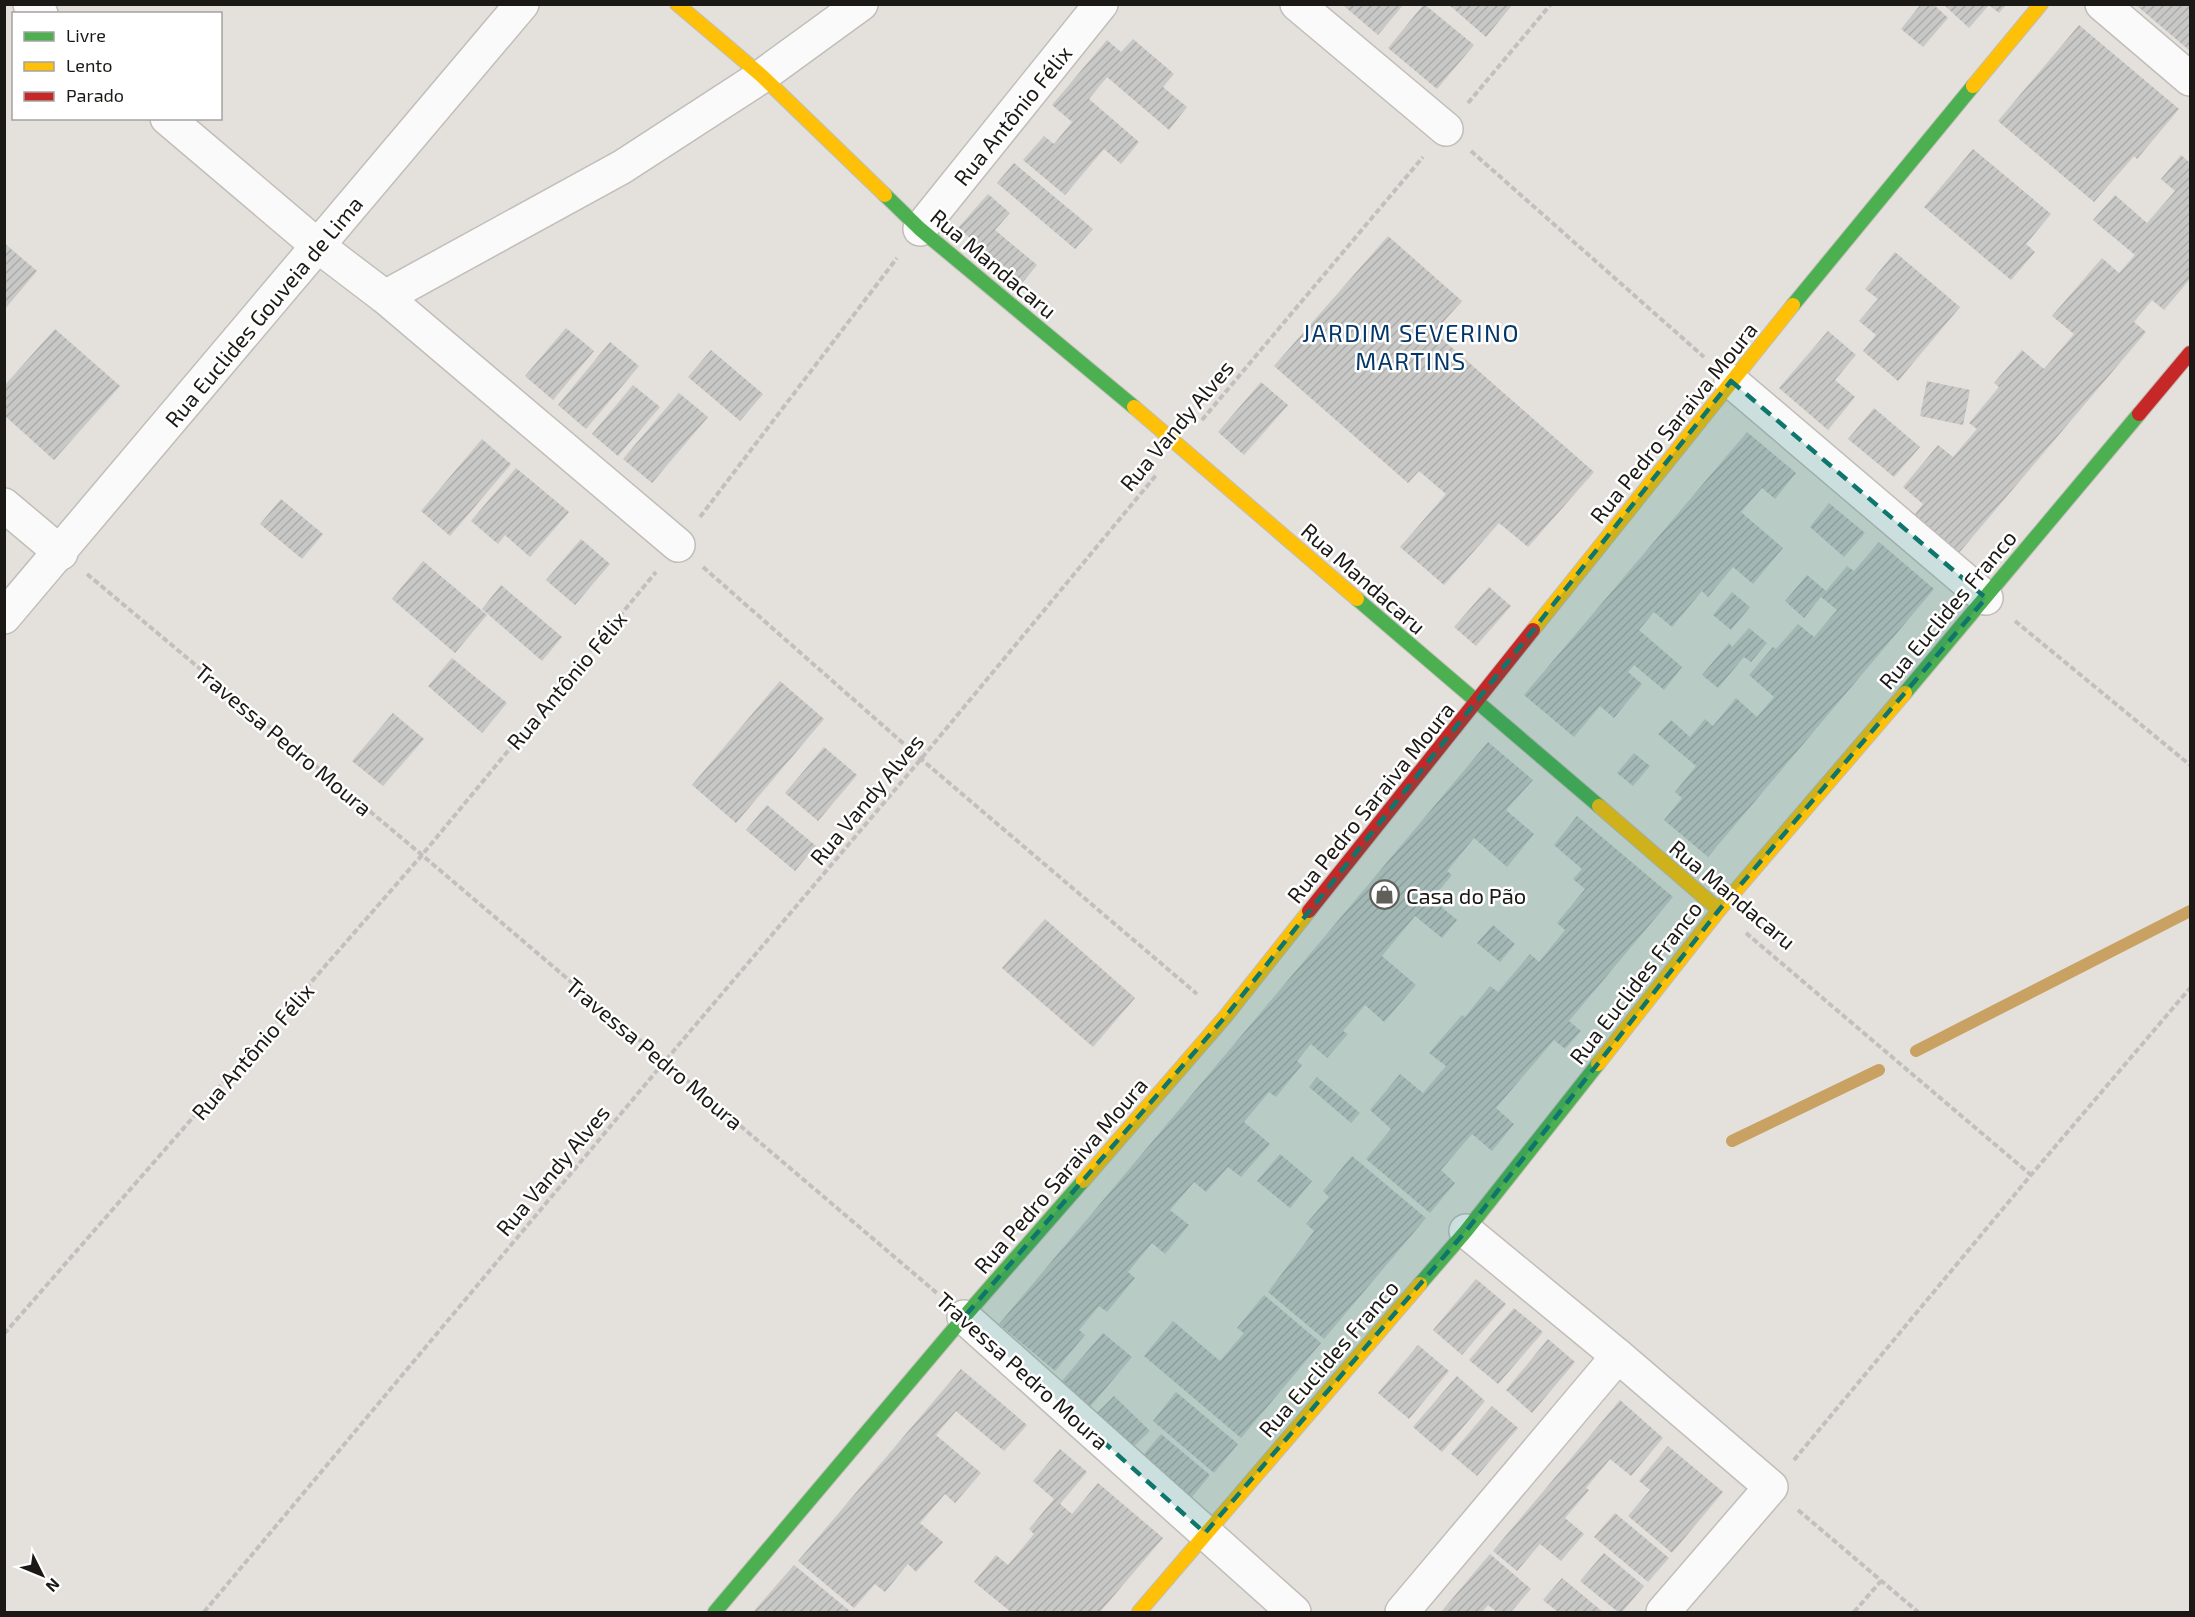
<svg xmlns="http://www.w3.org/2000/svg" width="2195" height="1617" font-family="'Exo 2',sans-serif">
<style>
.lines{fill:none;stroke-linecap:round;stroke-linejoin:round}
.stream{stroke:#c9a163;stroke-width:12}
.building{fill:url(#building-hatch)}
.street-casing{stroke:#c1beba;stroke-width:36}
.fast-casing{stroke:#c1beba;stroke-width:16}
.slow-casing{stroke:#c1beba;stroke-width:16}
.jam-casing{stroke:#c1beba;stroke-width:16}
.path{stroke:#c2c0be;stroke-width:4;stroke-dasharray:6 3;stroke-linecap:butt}
.street{stroke:#fbfafa;stroke-width:33}
.fast{stroke:#4caf50;stroke-width:14}
.slow{stroke:#ffc107;stroke-width:14}
.jam{stroke:#c62828;stroke-width:14}
.marked{fill:#0f766e;fill-opacity:0.2;stroke:#0f766e;stroke-width:4.5;stroke-dasharray:12 8;stroke-linejoin:round}
.labels{text-anchor:middle;dominant-baseline:central;stroke-width:5;stroke-linejoin:round;paint-order:stroke}
.street-label{font-size:22px;fill:#1b1915;stroke:#fff}
.poi-label{font-size:22px;fill:#1b1915;stroke:#fff;text-anchor:start}
.neighbourhood-label{font-size:24px;letter-spacing:1.5px;fill:#043667;stroke:#fff}
</style>
<defs>
<pattern id="building-hatch" width="6" height="6" patternUnits="userSpaceOnUse" patternTransform="scale(1.5)"><rect width="6" height="6" fill="#c8c8c7"/><path d="M-1 1l2-2M0 6l6-6M5 7l2-2" fill="none" stroke="#ababaa"/></pattern>
</defs>
<rect width="100%" height="100%" fill="#e4e0db"/>
<g class="lines">
<g class="stream">
<polyline points="1916,1051 2190,911"/>
<polyline points="1732,1141 1879,1070"/>
</g>
</g>
<g class="building">
<polygon points="1345,4 1404,4 1378,35 1344,6"/>
<polygon points="1424,4 1474,45 1437,89 1388,48"/>
<polygon points="1448,4 1513,4 1486,37"/>
<polygon points="1921,4 1933,4 1948,18 1923,47 1901,29"/>
<polygon points="1943,4 2007,4 1999,13 1989,5 1969,28"/>
<polygon points="2135,4 2190,4 2190,51"/>
<polygon points="2079,25 2179,109 2137,159 2134,156 2094,202 1998,121"/>
<polygon points="1133,39 1174,74 1163,87 1187,107 1169,130 1107,77 1089,99 1139,142 1121,164 1104,149 1065,195 1023,160 1044,136 1054,144 1072,122 1052,105 1107,40 1121,52"/>
<polygon points="1973,149 2051,214 2026,244 2035,252 2011,280 1924,207"/>
<polygon points="2181,155 2190,163 2190,279 2164,310 2152,300 2134,322 2146,332 1958,554 1913,517 1923,504 1903,487 1938,445 1953,457 1977,429 1969,423 1999,387 1994,383 2022,350 2044,369 2074,334 2052,316 2102,258 2119,273 2135,255 2093,220 2115,195 2147,223 2175,191 2161,179"/>
<polygon points="1014,163 1093,229 1075,249 997,183"/>
<polygon points="988,194 1010,213 995,230 1037,265 1023,282 958,228"/>
<polygon points="1388,236 1462,301 1434,332 1594,472 1528,547 1499,523 1444,585 1400,547 1446,494 1419,471 1408,483 1274,366"/>
<polygon points="4,243 37,271 4,310"/>
<polygon points="1895,252 1960,307 1898,381 1863,351 1876,335 1859,321 1878,299 1865,289"/>
<polygon points="566,328 594,351 553,400 525,376"/>
<polygon points="55,329 120,386 54,460 4,415 4,386"/>
<polygon points="1828,331 1856,355 1835,380 1855,397 1828,430 1779,388"/>
<polygon points="610,342 639,366 586,429 558,405"/>
<polygon points="711,350 763,394 740,421 688,377"/>
<polygon points="1927,381 1970,390 1963,425 1920,416"/>
<polygon points="1261,382 1288,405 1244,455 1218,432"/>
<polygon points="633,385 660,407 618,456 592,434"/>
<polygon points="679,393 708,417 652,483 623,459"/>
<polygon points="1874,408 1920,447 1894,477 1848,439"/>
<polygon points="1747,432 1796,473 1775,499 1762,488 1741,512 1783,548 1753,584 1733,567 1708,597 1702,591 1672,627 1654,612 1639,630 1682,667 1664,690 1634,665 1628,672 1642,684 1614,718 1600,706 1574,737 1524,695"/>
<polygon points="482,439 511,464 450,536 421,511"/>
<polygon points="516,468 569,512 530,557 505,535 498,544 471,521"/>
<polygon points="281,499 323,534 302,559 260,524"/>
<polygon points="1829,503 1865,533 1844,557 1810,527"/>
<polygon points="581,539 610,564 575,605 546,580"/>
<polygon points="1879,542 1934,589 1708,857 1664,820 1682,798 1675,792 1696,766 1658,734 1671,720 1690,737 1705,719 1713,726 1736,698 1757,717 1774,697 1749,675 1773,647 1776,649 1798,624 1814,637 1837,610 1821,597 1804,618 1785,601 1807,575 1826,591 1847,566 1854,571"/>
<polygon points="423,561 487,615 455,653 392,599"/>
<polygon points="501,585 562,637 542,661 482,609"/>
<polygon points="1489,587 1511,606 1476,646 1454,627"/>
<polygon points="1732,592 1750,607 1731,630 1713,615"/>
<polygon points="1749,628 1767,643 1751,662 1744,657 1718,688 1702,675 1729,643 1732,647"/>
<polygon points="452,658 507,703 482,733 428,686"/>
<polygon points="780,681 824,719 736,823 692,785"/>
<polygon points="393,713 424,739 383,786 352,761"/>
<polygon points="1488,742 1533,780 1506,810 1534,834 1507,867 1474,838 1447,871 1452,875 1432,899 1457,920 1442,938 1415,916 1382,956 1416,985 1384,1022 1365,1005 1343,1031 1348,1034 1327,1058 1311,1044 1297,1061 1302,1065 1276,1097 1269,1092 1244,1122 1270,1144 1241,1177 1228,1167 1206,1192 1194,1182 1170,1210 1189,1225 1165,1254 1152,1243 1128,1272 1135,1278 1107,1312 1099,1306 1079,1330 1085,1335 1055,1371 999,1324"/>
<polygon points="824,747 857,775 818,821 785,793"/>
<polygon points="1634,753 1650,766 1633,786 1617,773"/>
<polygon points="767,805 816,846 795,871 746,830"/>
<polygon points="1577,816 1673,897 1569,1021 1581,1031 1565,1049 1554,1040 1496,1108 1514,1124 1492,1151 1472,1134 1441,1170 1455,1183 1430,1213 1366,1159 1391,1129 1370,1110 1400,1074 1423,1093 1446,1066 1429,1053 1462,1015 1465,1017 1490,986 1498,992 1530,954 1539,962 1565,930 1557,923 1585,889 1573,879 1582,869 1554,845"/>
<polygon points="1045,919 1135,998 1093,1047 1002,968"/>
<polygon points="1493,925 1515,944 1500,962 1477,943"/>
<polygon points="1317,1077 1360,1113 1351,1123 1309,1087"/>
<polygon points="1280,1154 1312,1181 1290,1208 1257,1181"/>
<polygon points="1352,1156 1426,1218 1324,1339 1268,1292 1314,1231 1306,1224 1329,1197 1323,1191"/>
<polygon points="1476,1279 1506,1304 1462,1355 1433,1330"/>
<polygon points="1264,1295 1321,1343 1241,1438 1144,1356 1173,1321 1220,1361 1244,1333 1237,1328"/>
<polygon points="1514,1308 1543,1332 1498,1384 1469,1360"/>
<polygon points="1103,1333 1132,1357 1090,1407 1061,1382"/>
<polygon points="1548,1339 1575,1362 1532,1413 1506,1390"/>
<polygon points="1418,1345 1449,1371 1409,1419 1378,1393"/>
<polygon points="961,1369 1027,1425 1004,1451 956,1411 936,1435 981,1473 955,1503 945,1494 920,1523 943,1542 916,1572 908,1564 885,1592 875,1584 854,1608 798,1561"/>
<polygon points="1457,1376 1485,1401 1442,1452 1413,1427"/>
<polygon points="1176,1392 1238,1444 1214,1473 1153,1421"/>
<polygon points="1114,1396 1150,1431 1131,1449 1095,1415"/>
<polygon points="1620,1400 1663,1438 1631,1476 1610,1459 1586,1488 1589,1490 1565,1518 1584,1534 1561,1561 1540,1544 1517,1571 1493,1551"/>
<polygon points="1492,1406 1518,1428 1477,1476 1451,1454"/>
<polygon points="1161,1434 1210,1475 1189,1501 1140,1459"/>
<polygon points="1668,1446 1723,1492 1672,1553 1628,1516 1650,1490 1639,1481"/>
<polygon points="1060,1449 1087,1472 1060,1504 1072,1514 1098,1483 1163,1538 1100,1612 1011,1612 974,1582 996,1555 1008,1565 1034,1534 1029,1529 1054,1499 1033,1481"/>
<polygon points="1615,1513 1669,1558 1648,1582 1594,1537"/>
<polygon points="1604,1553 1644,1586 1622,1612 1618,1612 1580,1581"/>
<polygon points="1490,1554 1531,1589 1511,1612 1497,1612 1488,1605 1482,1612 1441,1612"/>
<polygon points="794,1565 851,1612 753,1612"/>
<polygon points="1562,1578 1603,1612 1558,1612 1543,1600"/>
</g>
<g class="lines">
<defs>
<g id="street">
<polyline points="30,4 41,14"/>
<polyline points="1297,4 1446,129"/>
<polyline points="2102,4 2190,79"/>
<polyline points="167,118 318,246 385,297 678,545"/>
<polyline points="920,229 1101,4"/>
<polyline points="385,297 622,167 762,76 861,4"/>
<polyline points="1731,381 1986,598"/>
<polyline points="4,505 61,553"/>
<polyline points="4,617 522,4"/>
<polyline points="1466,1231 1618,1356 1771,1487 1663,1612"/>
<polyline points="964,1317 1294,1612"/>
<polyline points="1402,1612 1618,1356"/>
</g>
<g id="fast">
<polyline points="885,195 920,229 1134,407"/>
<polyline points="1793,305 1973,86"/>
<polyline points="1357,599 1599,806"/>
<polyline points="1905,693 2139,414"/>
<polyline points="1420,1284 1466,1231 1598,1064"/>
<polyline points="715,1612 964,1317 1083,1181"/>
</g>
<g id="slow">
<polyline points="677,4 762,76 885,195"/>
<polyline points="1973,86 2041,4"/>
<polyline points="1134,407 1357,599"/>
<polyline points="1533,630 1793,305"/>
<polyline points="1599,806 1719,910"/>
<polyline points="1598,1064 1719,910 1905,693"/>
<polyline points="1083,1181 1225,1017 1309,911"/>
<polyline points="1139,1612 1420,1284"/>
</g>
<g id="jam">
<polyline points="2139,414 2190,353"/>
<polyline points="1309,911 1533,630"/>
</g>
</defs>
<use href="#street" class="street-casing"/>
<use href="#fast" class="fast-casing"/>
<use href="#slow" class="slow-casing"/>
<use href="#jam" class="jam-casing"/>
<g class="path">
<polyline points="1468,103 1551,4"/>
<polyline points="1471,151 1704,357"/>
<polyline points="1202,420 1423,157"/>
<polyline points="700,517 897,258"/>
<polyline points="703,567 921,759 1197,994"/>
<polyline points="87,574 422,855 938,1294"/>
<polyline points="2015,621 2190,765"/>
<polyline points="1746,933 2031,1175"/>
<polyline points="4,1334 422,855 656,572"/>
<polyline points="1794,1460 2031,1175 2190,988"/>
<polyline points="1798,1510 1918,1612"/>
<polyline points="204,1612 665,1061 921,759 1157,474"/>
<polyline points="1854,1612 1881,1581"/>
</g>
<use href="#street" class="street"/>
<use href="#fast" class="fast"/>
<use href="#slow" class="slow"/>
<use href="#jam" class="jam"/>
</g>
<path class="marked" d="M1731,381L1986,598L1719,910L1466,1231L1205,1533L964,1317L1225,1017Z"/>
<defs>
<symbol id="shop-ring" viewBox="-11 -11 22 22"><circle r="9.5" fill="#fff" stroke="#615f5a" stroke-width="1.5"/><path d="M-5-2.5h2.3a2.7 3.5 0 0 1 5.4 0H5L5.5 6h-11ZM-1.5-2.5h3a1.5 2.3 0 0 0-3 0Z" fill="#615f5a"/></symbol>
</defs>
<g fill-rule="evenodd">
<use href="#shop-ring" x="1368" y="878" width="33" height="33"/>
</g>
<g class="labels">
<g class="street-label">
<text transform="translate(1012 115) rotate(-51)">Rua Antônio Félix</text>
<text transform="translate(994 263) rotate(40)">Rua Mandacaru</text>
<text transform="translate(263 311) rotate(-50)">Rua Euclides Gouveia de Lima</text>
<text transform="translate(1673 422) rotate(-51)">Rua Pedro Saraiva Moura</text>
<text transform="translate(1176 425) rotate(-50)">Rua Vandy Alves</text>
<text transform="translate(1364 578) rotate(41)">Rua Mandacaru</text>
<text transform="translate(1947 609) rotate(-50)">Rua Euclides Franco</text>
<text transform="translate(566 680) rotate(-50)">Rua Antônio Félix</text>
<text transform="translate(284 739) rotate(40)">Travessa Pedro Moura</text>
<text transform="translate(866 799) rotate(-50)">Rua Vandy Alves</text>
<text transform="translate(1370 802) rotate(-51)">Rua Pedro Saraiva Moura</text>
<text transform="translate(1733 894) rotate(40)">Rua Mandacaru</text>
<text transform="translate(1635 982) rotate(-52)">Rua Euclides Franco</text>
<text transform="translate(252 1051) rotate(-49)">Rua Antônio Félix</text>
<text transform="translate(655 1053) rotate(40)">Travessa Pedro Moura</text>
<text transform="translate(552 1170) rotate(-50)">Rua Vandy Alves</text>
<text transform="translate(1060 1175) rotate(-49)">Rua Pedro Saraiva Moura</text>
<text transform="translate(1328 1358) rotate(-49)">Rua Euclides Franco</text>
<text transform="translate(1023 1370) rotate(42)">Travessa Pedro Moura</text>
</g>
<g class="poi-label">
<text x="1406" y="895">Casa do Pão</text>
</g>
<g class="neighbourhood-label">
<text x="1411" y="332">JARDIM SEVERINO<tspan x="1411" dy="28">MARTINS</tspan></text>
</g>
</g>
<rect width="2195" height="1617" fill="none" stroke="#1b1915" stroke-width="12"/>
<rect x="12" y="12" width="210" height="108" fill="#ffffff" stroke="#a4a3a1" stroke-width="1.5"/>
<rect x="24" y="32" width="30" height="9" fill="#4caf50" stroke="#a4a3a1" stroke-width="1.5"/>
<text x="66" y="42" font-size="18" fill="#1b1915">Livre</text>
<rect x="24" y="62" width="30" height="9" fill="#ffc107" stroke="#a4a3a1" stroke-width="1.5"/>
<text x="66" y="72" font-size="18" fill="#1b1915">Lento</text>
<rect x="24" y="92" width="30" height="9" fill="#c62828" stroke="#a4a3a1" stroke-width="1.5"/>
<text x="66" y="102" font-size="18" fill="#1b1915">Parado</text>
<g transform="translate(42 1575) rotate(133)" stroke="#ffffff" stroke-width="4.5" paint-order="stroke">
<path d="M0-4.5L10 22L0 15L-10 22Z" fill="#1b1915"/>
<text y="-9" font-size="16" font-weight="bold" text-anchor="middle" fill="#1b1915">N</text>
</g>
</svg>
